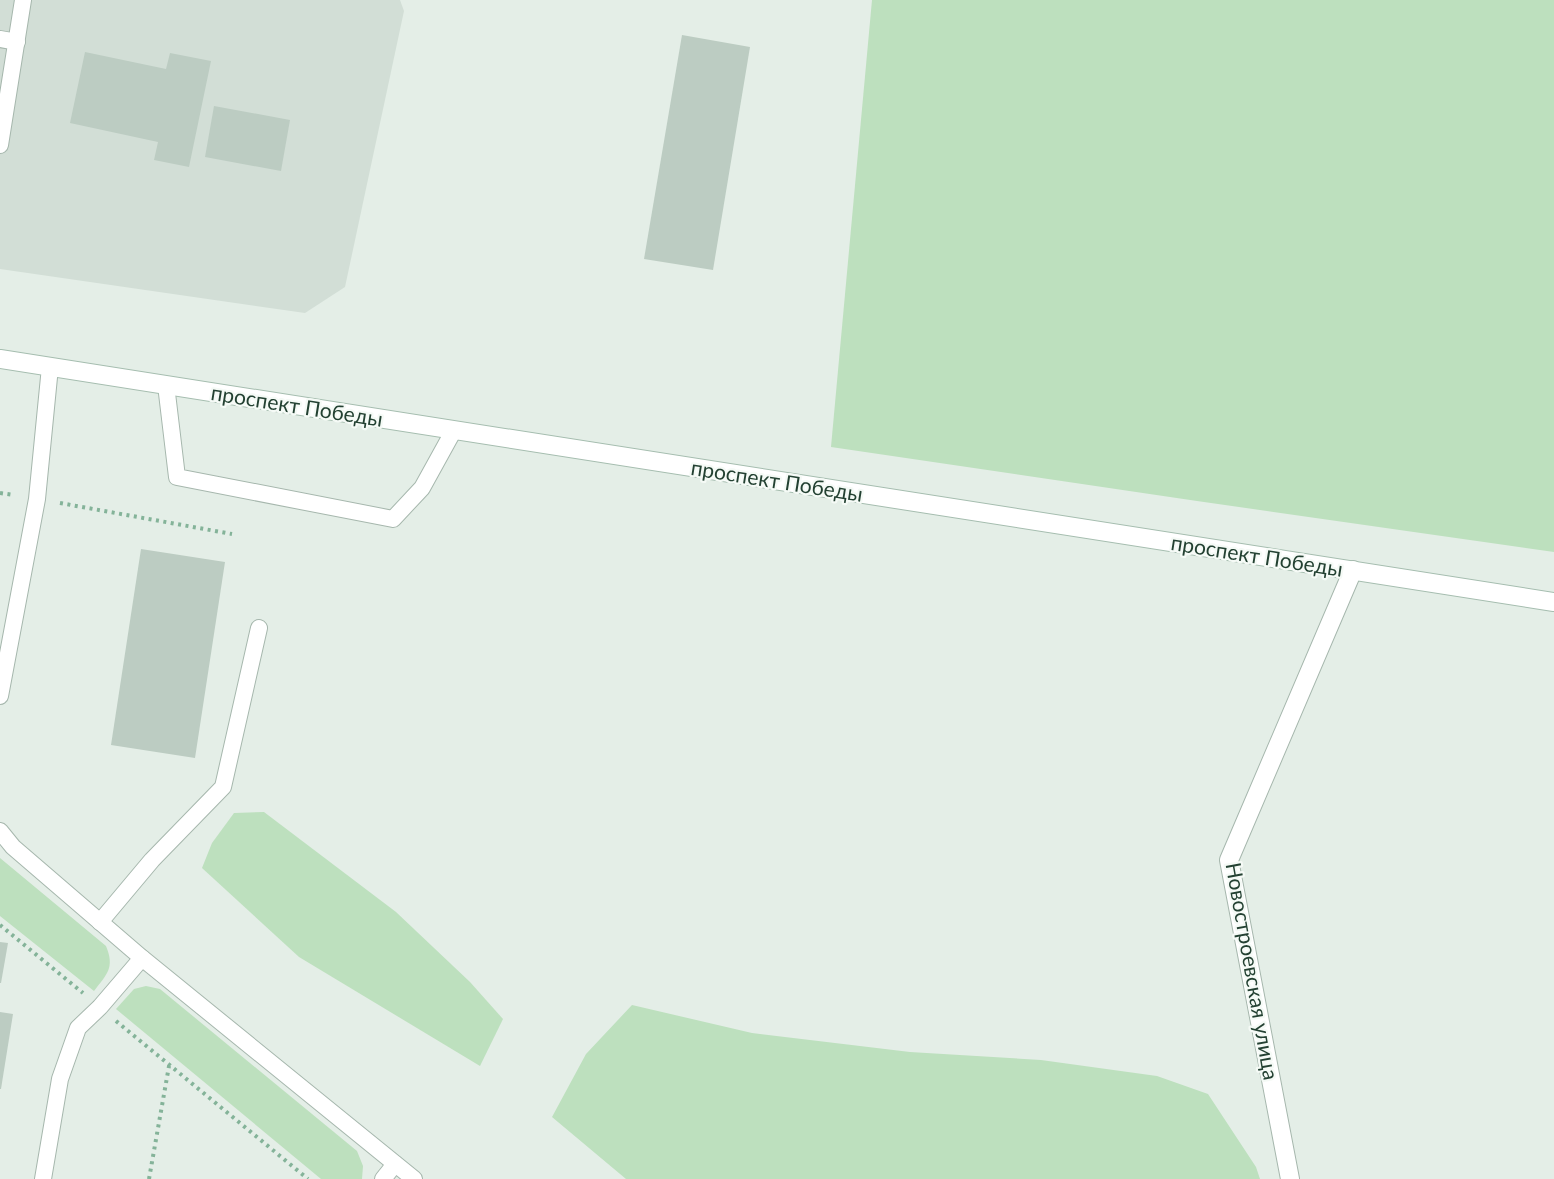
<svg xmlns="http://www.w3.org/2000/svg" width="1554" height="1179" font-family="Lato,sans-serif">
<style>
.built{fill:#d2ded6}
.green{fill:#bde0be}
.building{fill:#bcccc2}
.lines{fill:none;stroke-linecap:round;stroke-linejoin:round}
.lane-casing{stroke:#a6b7ad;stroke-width:18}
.street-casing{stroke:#a6b7ad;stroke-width:20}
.secondary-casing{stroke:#a5bdaf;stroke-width:20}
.path{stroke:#84b399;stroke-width:4;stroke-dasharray:3 4.5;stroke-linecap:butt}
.lane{stroke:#fff;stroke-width:16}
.street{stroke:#fff;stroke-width:18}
.secondary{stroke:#fff;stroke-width:18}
.labels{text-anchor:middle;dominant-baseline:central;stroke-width:4.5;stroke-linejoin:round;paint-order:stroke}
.street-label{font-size:21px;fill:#234132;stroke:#f5faf6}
</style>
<rect width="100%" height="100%" fill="#e4eee7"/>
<polygon class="built" points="0,0 400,0 404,11 345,287 305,313 0,269"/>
<g class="green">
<polygon points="872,0 1554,0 1554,552 1197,501 831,447"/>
<polygon points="264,812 396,912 470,982 503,1019 480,1066 299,957 202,868 212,843 234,813"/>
<path d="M0,858L106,946C115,968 107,974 94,991L0,916Z"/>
<polygon points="146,986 160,989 357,1151 363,1166 362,1179 321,1179 116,1009 134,989"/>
<polygon points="632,1005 752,1033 910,1052 1041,1060 1157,1076 1208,1094 1256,1167 1260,1179 626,1179 552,1117 586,1054"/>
</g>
<g class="building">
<polygon points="682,35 750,47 713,270 644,259"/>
<polygon points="85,52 166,69 170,53 211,61 189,167 154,160 158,142 70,123"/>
<polygon points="214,106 290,120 281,171 205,157"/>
<polygon points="141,549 225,562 195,758 111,745"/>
<polygon points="0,942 8,943 1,983 0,983"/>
<polygon points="0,1012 13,1014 1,1089 0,1089"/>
</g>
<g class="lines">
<defs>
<g id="lane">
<polyline points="0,39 17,42"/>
<polyline points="0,145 23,0"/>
<polyline points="166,385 177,477 393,519 422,488 454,430"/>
<polyline points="0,696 37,499 50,367"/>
<polyline points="0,831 13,847 142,958 414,1179"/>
<polyline points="100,922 152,860 223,787 259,628"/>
<polyline points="43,1179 60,1079 78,1028 100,1007 142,958"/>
<polyline points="383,1179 395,1164"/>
</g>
<polyline id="street" points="1290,1179 1229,860 1353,570"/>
<polyline id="secondary" points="0,359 1554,602"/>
</defs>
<use href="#lane" class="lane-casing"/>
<use href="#street" class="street-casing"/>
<use href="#secondary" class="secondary-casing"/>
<g class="path">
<polyline points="0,493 14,495"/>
<polyline points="60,503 232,534"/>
<polyline points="0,925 83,993"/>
<polyline points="116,1021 308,1179"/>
<polyline points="149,1179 169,1066"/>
</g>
<use href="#lane" class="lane"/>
<use href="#street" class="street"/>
<use href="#secondary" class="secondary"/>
</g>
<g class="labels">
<g class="street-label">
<text transform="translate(297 405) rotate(9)">проспект Победы</text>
<text transform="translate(777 480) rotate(9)">проспект Победы</text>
<text transform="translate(1257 555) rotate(9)">проспект Победы</text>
<text transform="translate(1253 971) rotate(80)">Новостроевская улица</text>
</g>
</g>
</svg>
